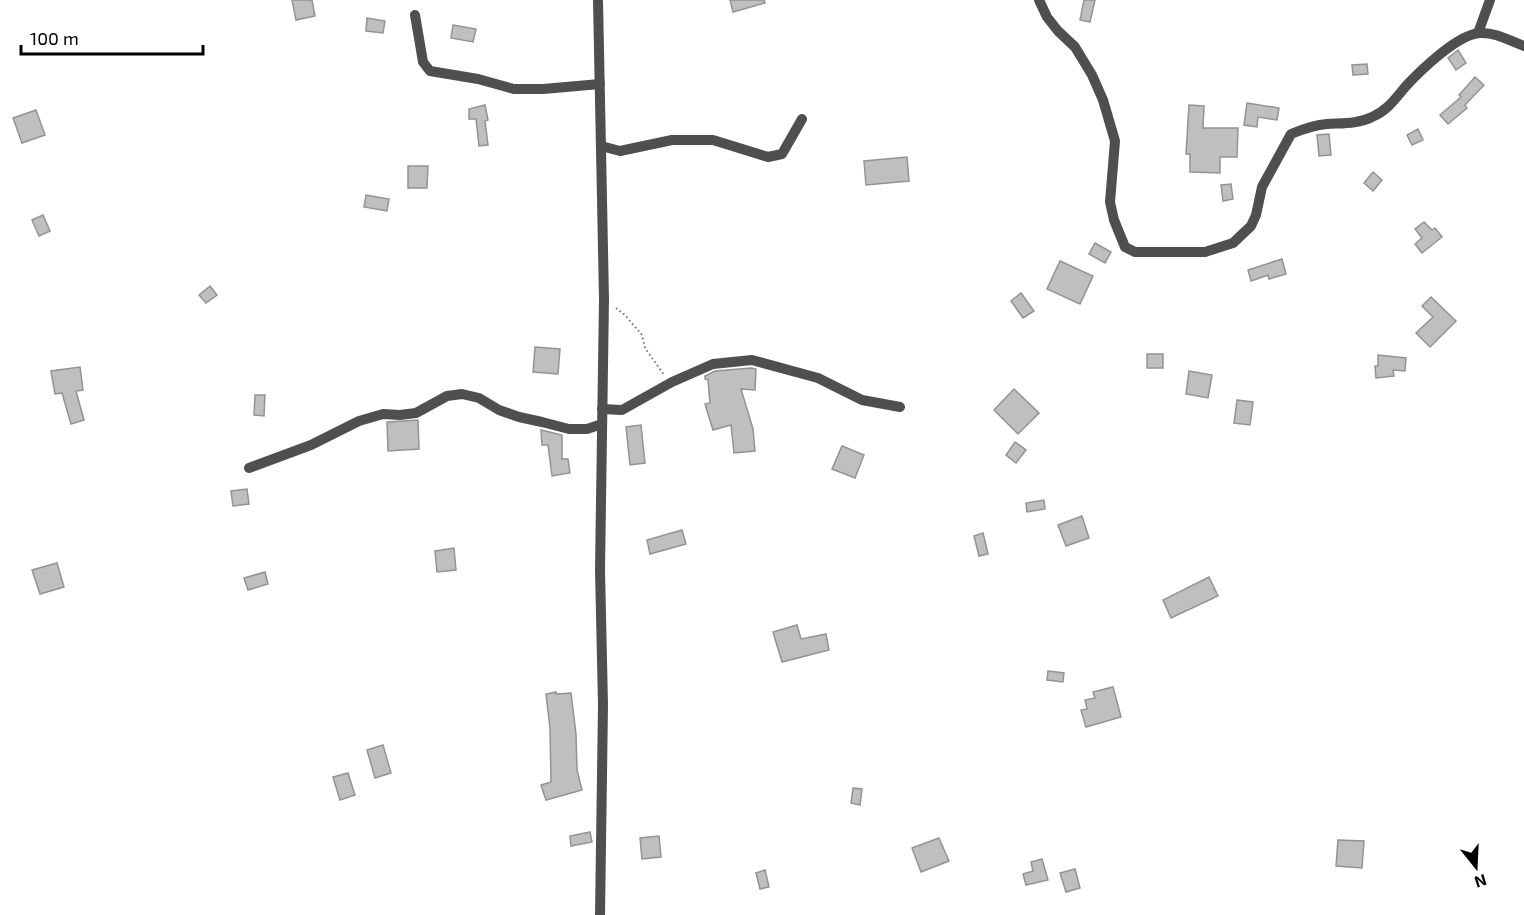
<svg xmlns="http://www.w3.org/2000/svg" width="1524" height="915" font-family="'Exo 2',sans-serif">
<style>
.building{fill:#bfbfbf;stroke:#939393;stroke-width:1.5}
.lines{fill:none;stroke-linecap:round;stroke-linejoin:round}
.path{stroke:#717171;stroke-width:2;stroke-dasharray:1.5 3;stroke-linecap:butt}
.minor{stroke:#4f4f4f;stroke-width:10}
</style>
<rect width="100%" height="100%" fill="#fff"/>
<g class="building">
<polygon points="292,0 312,0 315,16 296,20"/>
<polygon points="730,0 764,0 765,3 733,12"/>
<polygon points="1084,0 1095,0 1090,22 1080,20"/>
<polygon points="367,18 385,21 383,33 366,31"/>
<polygon points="453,25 476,29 473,42 451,38"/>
<polygon points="1458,50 1466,63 1456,70 1448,58"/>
<polygon points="1367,64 1368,74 1353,75 1352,65"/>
<polygon points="1475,77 1484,85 1465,105 1467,108 1448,124 1440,115 1461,97 1459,95"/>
<polygon points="1247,103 1279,108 1277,120 1258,117 1257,127 1244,125"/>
<polygon points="485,105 488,120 485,121 488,145 479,146 476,119 469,119 469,109"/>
<polygon points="1189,105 1204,106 1203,128 1238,128 1237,157 1220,157 1220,173 1190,172 1190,154 1186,154"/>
<polygon points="36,110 45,135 22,143 13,118"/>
<polygon points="1418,129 1423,140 1412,145 1407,135"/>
<polygon points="1329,134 1331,155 1319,156 1317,135"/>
<polygon points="907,157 909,181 866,185 864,161"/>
<polygon points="408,166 428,166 427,188 408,188"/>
<polygon points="1373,172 1382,180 1373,191 1364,183"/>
<polygon points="1231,184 1233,199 1223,201 1221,185"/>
<polygon points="366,195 389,199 387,211 364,207"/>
<polygon points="43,215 50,231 39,236 32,220"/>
<polygon points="1424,222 1432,230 1435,228 1442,237 1422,253 1415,244 1422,238 1415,229"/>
<polygon points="1095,243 1111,252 1105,263 1089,254"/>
<polygon points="1282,259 1286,274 1269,279 1268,275 1251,281 1248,270"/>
<polygon points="1060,261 1093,276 1080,304 1047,289"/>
<polygon points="210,286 217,295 206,303 199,295"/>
<polygon points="1021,293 1034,311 1023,318 1011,301"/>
<polygon points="1431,297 1456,321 1430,347 1416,333 1433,317 1422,306"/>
<polygon points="535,347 560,349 558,374 533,372"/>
<rect x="1147" y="354" width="16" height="14"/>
<polygon points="1378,355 1406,358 1405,371 1393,370 1394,376 1376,378 1375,366 1378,366"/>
<polygon points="80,367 83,390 76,391 84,420 71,424 62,393 55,394 51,371"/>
<polygon points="751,368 756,369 755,390 741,389 753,429 755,451 734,453 731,425 713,430 705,404 710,403 708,380 705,379 705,376 715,371"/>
<polygon points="1189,371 1212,375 1208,398 1186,394"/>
<polygon points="1014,389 1039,413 1018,434 994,410"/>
<polygon points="255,395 265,395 264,416 254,415"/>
<polygon points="1237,400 1253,402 1250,425 1234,423"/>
<polygon points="418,420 419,449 388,451 387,422"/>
<polygon points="641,425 645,463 630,465 626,427"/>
<polygon points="541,430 562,435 562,459 568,459 570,473 552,476 548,445 542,445"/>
<polygon points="1015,442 1026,450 1016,463 1006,455"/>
<polygon points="842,446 864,455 855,478 832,469"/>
<polygon points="247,489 249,504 233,506 231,491"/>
<polygon points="1044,500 1045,509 1027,512 1026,503"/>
<polygon points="1082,516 1089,538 1066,546 1058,525"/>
<polygon points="682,530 686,544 650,554 647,540"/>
<polygon points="983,533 988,554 979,556 974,536"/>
<polygon points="454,548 456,570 437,572 435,551"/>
<polygon points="57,563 64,587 40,594 32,570"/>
<polygon points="265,572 268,584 248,590 244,578"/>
<polygon points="1209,577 1218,596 1171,618 1163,600"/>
<polygon points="797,625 801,639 826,634 829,650 782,662 773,632"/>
<polygon points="1048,671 1064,673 1063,682 1047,680"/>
<polygon points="1113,687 1121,717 1086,727 1081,710 1087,709 1085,700 1095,698 1093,692"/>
<polygon points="556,692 556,694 571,693 576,734 577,770 582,790 546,800 541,785 551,782 550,728 546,694"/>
<polygon points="383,745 391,773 375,778 367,750"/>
<polygon points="348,773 355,795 340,800 333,777"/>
<polygon points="853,788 862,789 860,805 851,803"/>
<polygon points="590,832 592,842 571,846 570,836"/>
<polygon points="659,836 661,857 642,859 640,838"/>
<polygon points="939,838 949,861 921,872 912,848"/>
<polygon points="1338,840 1364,841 1362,868 1336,866"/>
<polygon points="1042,859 1048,880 1026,885 1023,874 1033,871 1031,862"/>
<polygon points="1075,869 1080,888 1066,892 1060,873"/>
<polygon points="765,870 769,887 760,889 756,873"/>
</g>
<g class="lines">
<polyline class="path" points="616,308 625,315 642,335 645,348 664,375"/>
<g class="minor">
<polyline points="598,0 604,299 600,570 603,705 600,915"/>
<path d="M1039,0L1047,17L1058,31L1075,47L1092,75L1103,100L1115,141L1110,202L1114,220L1125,247L1135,252H1205L1233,243L1251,226L1256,215L1262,187L1291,134C1303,129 1314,125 1327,124C1342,123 1358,124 1372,117C1388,110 1395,99 1406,86C1421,70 1458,34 1480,33C1495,32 1510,41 1524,46"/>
<polyline points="415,15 423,62 430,71 478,79 514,89 543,89 600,84"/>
<polyline points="1478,33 1490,0"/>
<polyline points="601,146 620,151 672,140 713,140 768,157 782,154 802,119"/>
<polyline points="602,409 622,410 672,382 713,364 752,360 818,378 862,400 900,407"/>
<polyline points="249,468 311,445 359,421 383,414 400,415 416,413 447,396 462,394 479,398 499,410 519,417 542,422 569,429 587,429 602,424"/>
</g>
</g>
<g transform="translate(1476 867) rotate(162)" stroke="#ffffff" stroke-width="4.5" paint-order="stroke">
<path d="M0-4.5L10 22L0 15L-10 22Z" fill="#000000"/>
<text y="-9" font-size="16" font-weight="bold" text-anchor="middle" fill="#000000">N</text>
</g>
<path d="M21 45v9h182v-9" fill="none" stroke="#000000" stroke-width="3"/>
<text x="30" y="45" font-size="18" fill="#000000" stroke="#ffffff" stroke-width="4.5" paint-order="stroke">100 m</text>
</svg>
